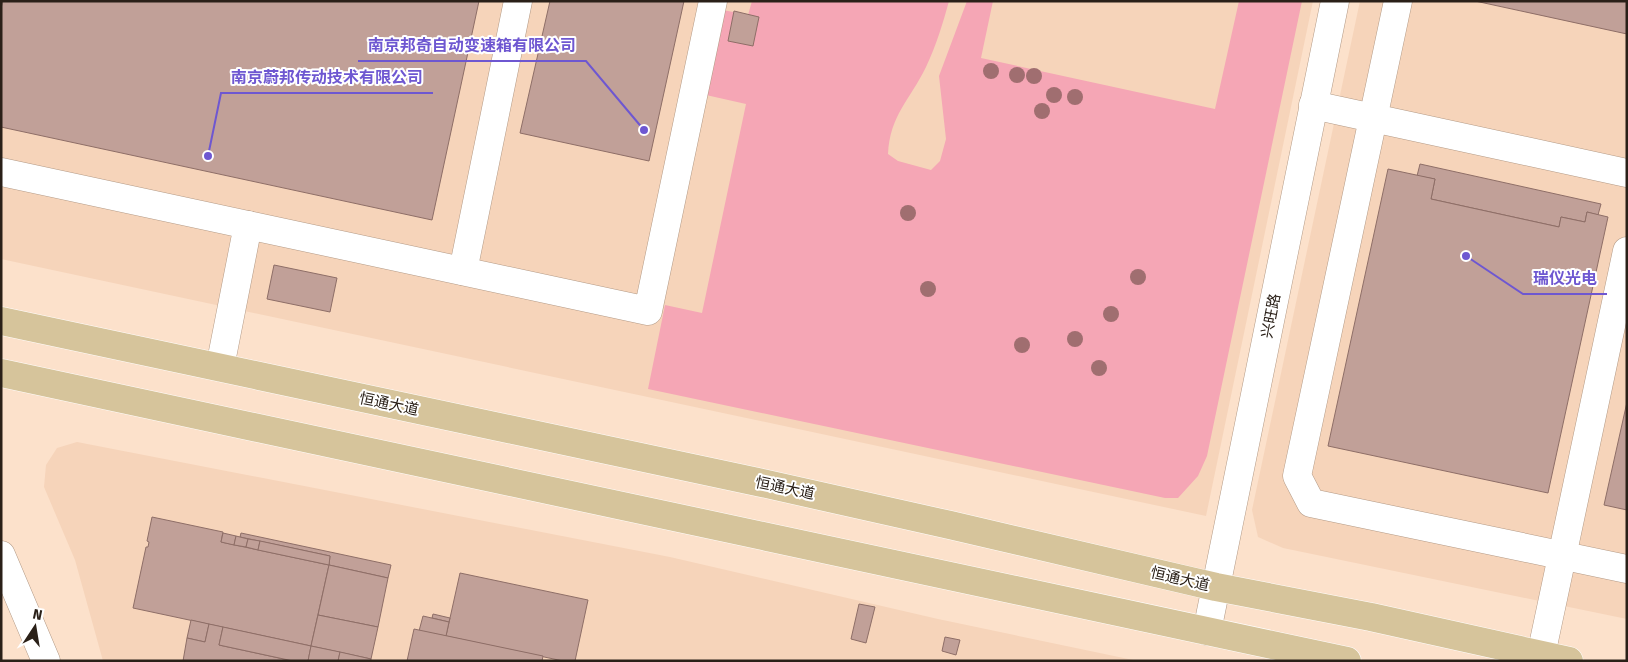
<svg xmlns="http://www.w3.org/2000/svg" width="1628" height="662" font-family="'Fira Sans','Noto Sans SC',sans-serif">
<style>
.built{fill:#f6d4ba}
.green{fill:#f5a6b5}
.building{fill:#c1a098;stroke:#8e6e67}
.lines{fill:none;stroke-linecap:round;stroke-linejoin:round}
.minor-casing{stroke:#b39a86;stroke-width:29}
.major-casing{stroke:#fff;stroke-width:29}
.minor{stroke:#fff;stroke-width:28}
.major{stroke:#d6c49b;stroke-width:28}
.tree{fill:#a06e70}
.labels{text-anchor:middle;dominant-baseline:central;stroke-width:4;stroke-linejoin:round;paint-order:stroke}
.street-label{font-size:15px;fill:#2a2018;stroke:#fff}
.leader{fill:none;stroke:#6e57d1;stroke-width:2}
.callout-dot{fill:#6e57d1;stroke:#fff;stroke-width:2}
.callout-label{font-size:16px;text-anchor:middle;font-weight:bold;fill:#6e57d1;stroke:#fff;stroke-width:4;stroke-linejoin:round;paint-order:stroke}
</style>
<rect width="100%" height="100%" fill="#fce1cb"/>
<g class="built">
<polygon points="1,1 1313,1 1206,516 1,259"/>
<polygon points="1360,1 1627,1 1627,619 1283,548 1258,537 1252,510"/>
<polygon points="77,442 670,557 938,619 1138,661 103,661 75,560 44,487 46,465 57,448"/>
</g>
<path class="green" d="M752,1H949C943,23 936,46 926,67C910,100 890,115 888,154L898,161L931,170L940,161L946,139L939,76L967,1H993L981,58L1215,109L1239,1H1302L1207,456L1198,476L1178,498H1165L648,389L665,305L702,313L746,104L706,95L723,10L748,15Z"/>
<g class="building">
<polygon points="3,1 479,1 432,220 1,127 1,8"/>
<polygon points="550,1 684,1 649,161 520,133"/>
<polygon points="1475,1 1627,1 1627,34"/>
<polygon points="734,11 759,17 753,46 728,41"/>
<polygon points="1420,164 1601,204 1598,215 1587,212 1585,222 1561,217 1559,227 1431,199 1435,179 1417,176"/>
<polygon points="1388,169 1435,179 1431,199 1559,227 1561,217 1585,222 1587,212 1608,217 1548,493 1328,446"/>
<polygon points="274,265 337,278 330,312 267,299"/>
<polygon points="1627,402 1627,510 1604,505"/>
<polygon points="152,517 223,532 221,542 329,565 311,646 133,608 146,547 148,547 149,542 147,541"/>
<polygon points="223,533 236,536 234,545 221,542"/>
<polygon points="241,533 391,565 388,578 329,565 330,556 240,537"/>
<polygon points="236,536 248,539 246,547 234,545"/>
<polygon points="248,539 260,541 258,550 246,547"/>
<polygon points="260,541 330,556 329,565 258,550"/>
<polygon points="329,565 388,578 378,627 318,615"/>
<polygon points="460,573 588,600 575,661 563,661 446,636"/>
<polygon points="859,604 875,607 866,643 851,639"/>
<polygon points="433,614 450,618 449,622 432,618"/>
<polygon points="318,615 378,627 371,659 311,646"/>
<polygon points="423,616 449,622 446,636 419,631"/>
<polygon points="191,620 209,624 205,642 187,638"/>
<polygon points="209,624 223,627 219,645 293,661 183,661 187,638 205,642"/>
<polygon points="223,627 311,646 308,661 293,661 219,645"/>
<polygon points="414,629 543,656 542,661 407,661"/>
<polygon points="945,637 960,640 956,655 942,651"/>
<polygon points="311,646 340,652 338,661 308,661"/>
<polygon points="340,652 371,659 371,661 338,661"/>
</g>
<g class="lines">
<defs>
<g id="minor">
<polyline points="1398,1 1297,476 1311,503 1627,569"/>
<polyline points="1313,105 1627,173"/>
<polyline points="1,172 648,311 713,1"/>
<polyline points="463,271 518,1"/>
<polyline points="220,367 248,225"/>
<polyline points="1,555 46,661"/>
<polyline points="1207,631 1335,1"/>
<polyline points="1541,655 1627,251"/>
</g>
<g id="major">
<polyline points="1,321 762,483 950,525 1216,587 1371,617 1569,661"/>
<polyline points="1,373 1347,661"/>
</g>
</defs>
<use href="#minor" class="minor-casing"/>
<use href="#major" class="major-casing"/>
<use href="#minor" class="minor"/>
<use href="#major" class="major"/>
</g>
<g class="tree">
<circle cx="991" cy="71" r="8"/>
<circle cx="1017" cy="75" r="8"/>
<circle cx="1034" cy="76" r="8"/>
<circle cx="1054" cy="95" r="8"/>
<circle cx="1075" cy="97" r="8"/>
<circle cx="1042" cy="111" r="8"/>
<circle cx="908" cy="213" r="8"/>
<circle cx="1138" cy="277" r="8"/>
<circle cx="928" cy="289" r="8"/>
<circle cx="1111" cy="314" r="8"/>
<circle cx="1075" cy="339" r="8"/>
<circle cx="1022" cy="345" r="8"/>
<circle cx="1099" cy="368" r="8"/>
</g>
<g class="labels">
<g class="street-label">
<text transform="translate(1271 316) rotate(-79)">兴旺路</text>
<text transform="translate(389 404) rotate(12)">恒通大道</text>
<text transform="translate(785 488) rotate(12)">恒通大道</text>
<text transform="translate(1180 579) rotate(13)">恒通大道</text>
</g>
</g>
<path class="leader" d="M644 130L586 61H358M208 156L221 93H433M1466 256L1523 294H1607"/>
<g class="callout-dot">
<circle cx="644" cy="130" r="5"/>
<circle cx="208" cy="156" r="5"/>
<circle cx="1466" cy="256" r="5"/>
</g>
<g class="callout-label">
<text x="472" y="51">南京邦奇自动变速箱有限公司</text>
<text x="327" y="83">南京蔚邦传动技术有限公司</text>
<text x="1565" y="284">瑞仪光电</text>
</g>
<rect width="1628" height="662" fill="none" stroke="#2a2018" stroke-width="5"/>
<g transform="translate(35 627) rotate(12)" stroke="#ffffff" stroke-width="4" paint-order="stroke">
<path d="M0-4L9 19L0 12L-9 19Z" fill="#2a2018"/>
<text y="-8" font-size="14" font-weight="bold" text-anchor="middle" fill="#2a2018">N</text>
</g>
</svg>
